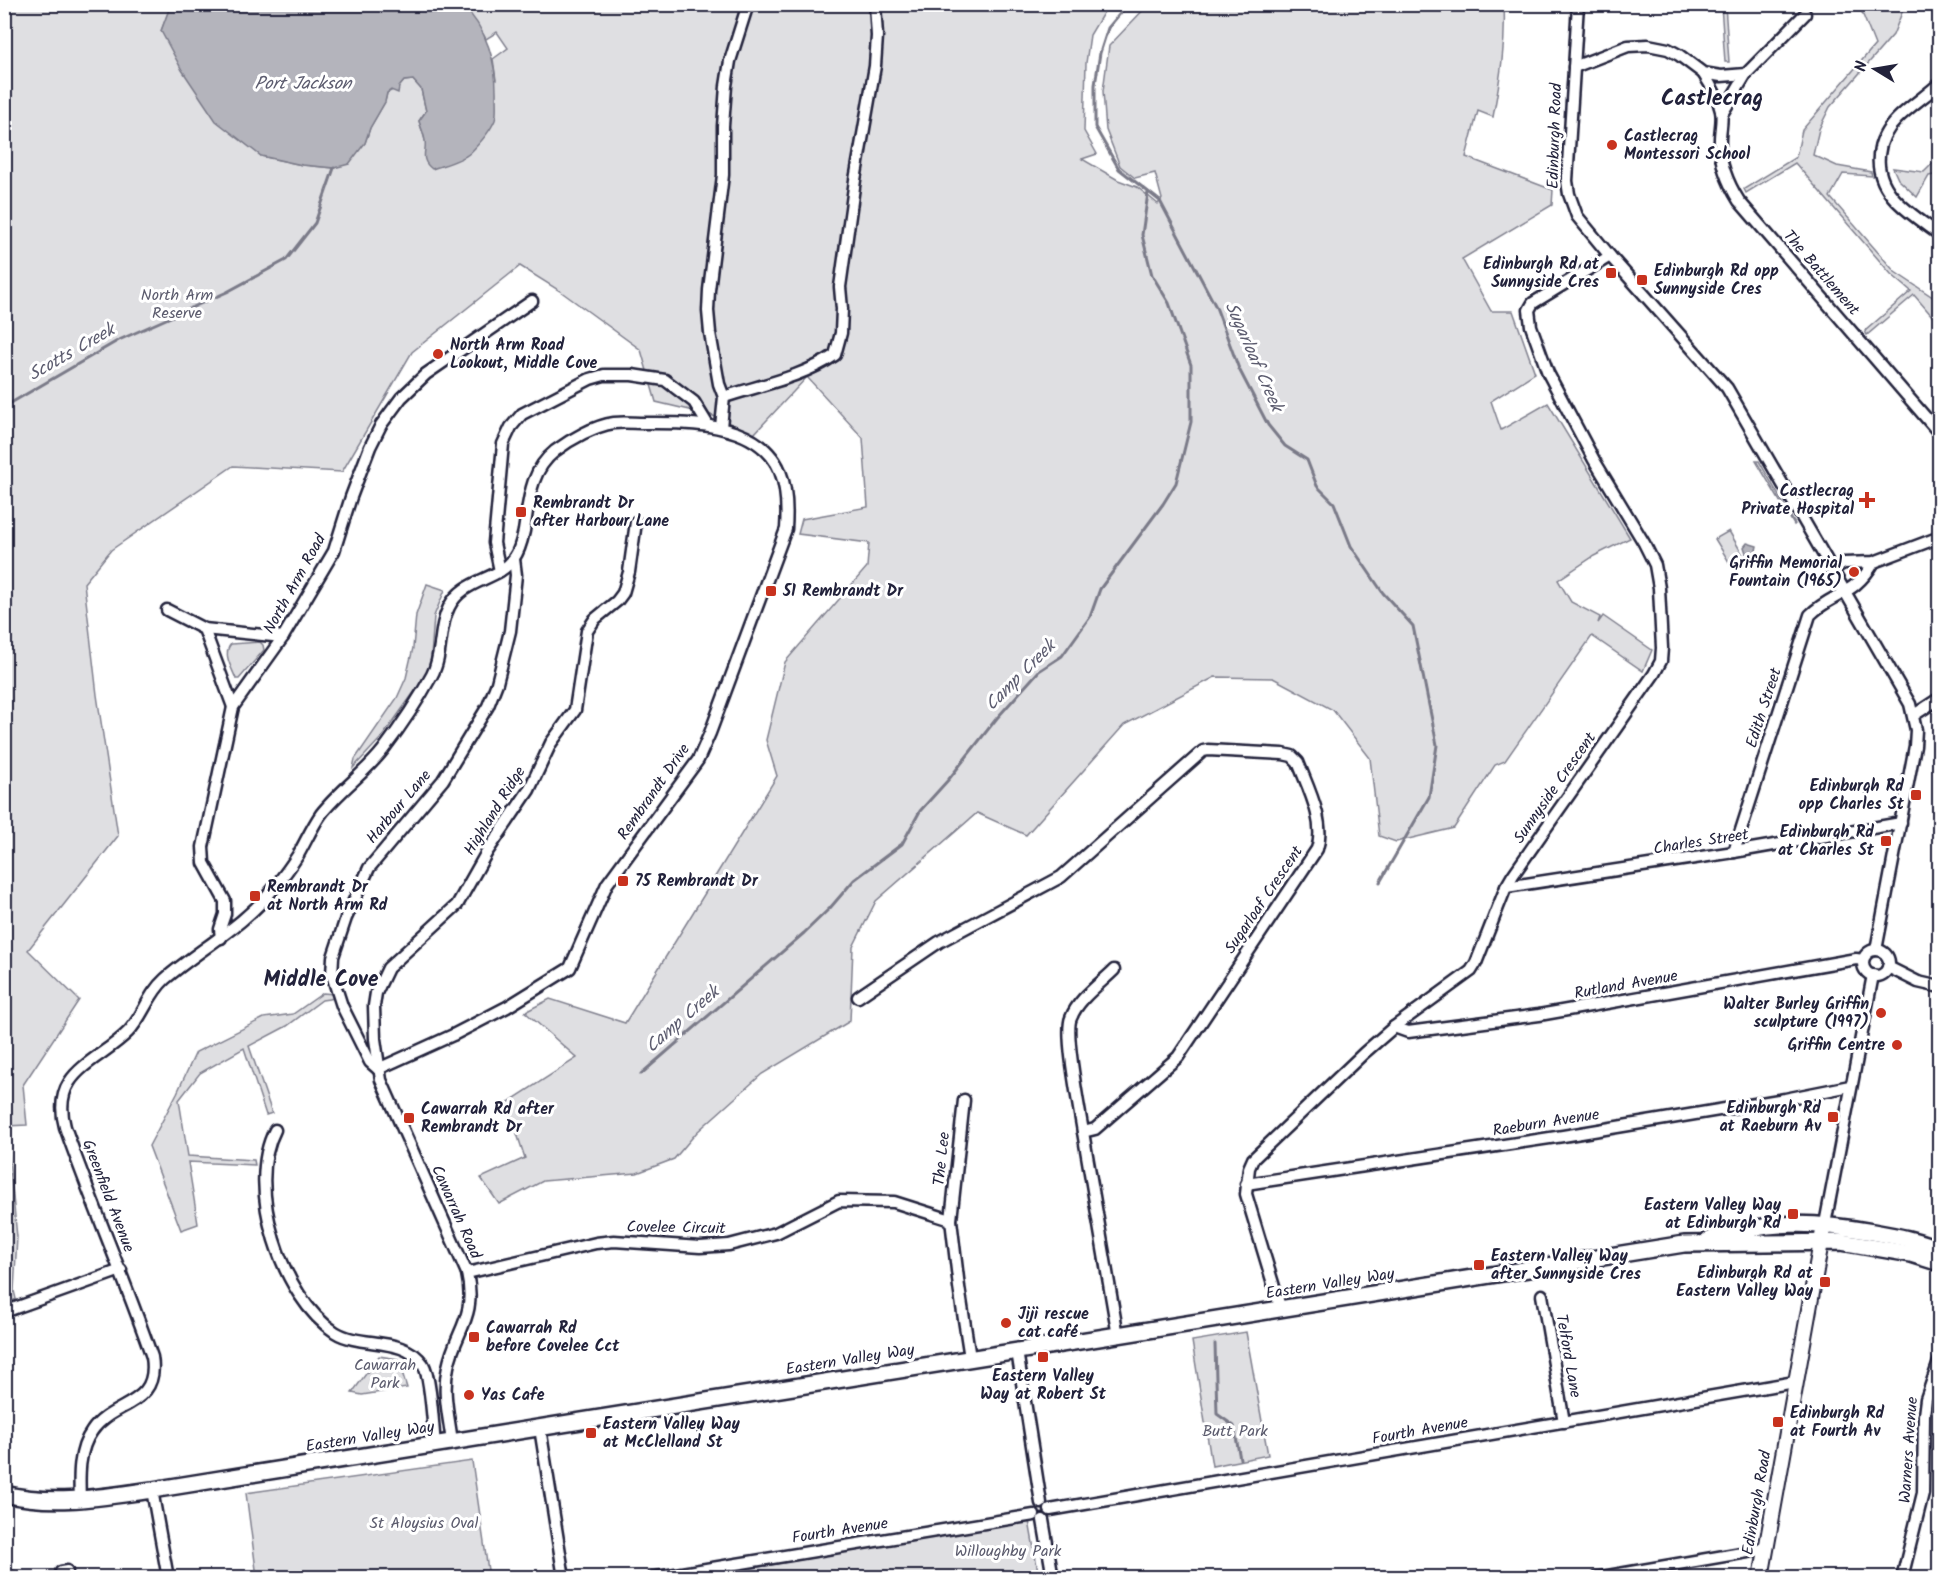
<svg xmlns="http://www.w3.org/2000/svg" width="1944" height="1582" font-family="Kalam,sans-serif">
<style>
.green{fill:#dfdfe2;stroke:#80808e;stroke-width:1.5}
.water{fill:#b4b4bc;stroke:#7a7a88;stroke-width:1.5}
.lines{fill:none;stroke-linecap:round;stroke-linejoin:round}
.stream{stroke:#7a7a88;stroke-width:3}
.street-casing{stroke:#22223b;stroke-width:15}
.secondary-casing{stroke:#22223b;stroke-width:18}
.primary-casing{stroke:#22223b;stroke-width:20}
.street{stroke:#fff;stroke-width:10}
.secondary{stroke:#fff;stroke-width:14}
.primary{stroke:#fff;stroke-width:15}
.poi-dot{fill:#c8321e;stroke:#fff;stroke-width:2}
.labels{text-anchor:middle;dominant-baseline:central;stroke-width:6;stroke-linejoin:round;paint-order:stroke}
.street-label{font-size:16px;fill:#22223b;stroke:#fff}
.poi-label{font-size:16px;font-weight:bold;fill:#22223b;stroke:#fff;text-anchor:start}
.park-label{font-size:16px;fill:#5b5b6d;stroke:#fff}
.water-label{font-size:18px;font-style:italic;fill:#5c5c6f;stroke:#fff}
.district-label{font-size:22px;font-weight:bold;fill:#22223b;stroke:#fff}
</style>
<rect width="100%" height="100%" fill="#fff"/>
<filter id="ink" filterUnits="userSpaceOnUse"><feTurbulence type="fractalNoise" baseFrequency=".0167" numOctaves="2"/><feDisplacementMap in="SourceGraphic" scale="12" xChannelSelector="R" yChannelSelector="G"/><feConvolveMatrix kernelMatrix="1 2 1 2 8 2 1 2 1" color-interpolation-filters="sRGB"/></filter>
<g filter="url(#ink)">
<g class="green">
<path d="M4,5H171L161,31L261,156L302,165L334,168L365,143L370,128L385,102L387,93L399,87L404,81L413,80L421,89L426,111L419,121L426,143L496,80L493,59L508,48L497,32L486,39L467,10L462,5H1108L1090,35L1086,63L1084,131L1097,154L1082,159L1118,180L1137,187L1158,204L1162,199L1155,173L1135,178L1120,166L1106,130L1103,91L1109,46L1148,5H1504C1506,43 1500,80 1493,117L1478,111L1466,157L1553,190L1552,205L1462,259L1491,311H1513L1535,373L1491,401L1501,430L1548,403L1630,538L1594,556L1558,580L1571,602L1600,617L1598,623L1603,616L1652,650L1643,671L1592,636L1505,761L1495,765L1454,828L1396,842L1379,836L1370,758L1333,710L1273,678L1215,677L1124,725L1026,835L977,813L876,901L853,947L850,1021L762,1074L697,1132L674,1159L637,1173L543,1181L499,1204L481,1178L525,1158L507,1103L577,1058L525,1012L550,999L625,1023L777,776L766,740L785,662L867,567L869,543L798,534L802,519L868,507L863,438L807,377L754,434L711,415L656,402L641,350L560,291L520,266L412,352L342,472L233,466L111,550L84,583L97,695L118,836L28,950L79,1000L23,1085L27,1125L6,1126L17,1237L14,1291L16,1299L5,1305Z"/>
<polygon points="1721,5 1725,5 1729,62 1725,62"/>
<polygon points="1859,5 1905,5 1893,35 1830,107 1819,129 1813,155 1837,166 1871,172 1872,176 1843,174 1830,197 1895,272 1940,302 1939,324 1914,295 1867,335 1865,331 1911,291 1891,274 1795,163 1746,193 1744,189 1796,157 1802,130 1875,45"/>
<polygon points="1939,157 1939,174 1929,176 1917,197 1898,179 1893,168 1924,172"/>
<polygon points="1756,461 1759,461 1795,524 1794,525"/>
<polygon points="1729,531 1747,562 1734,570 1715,539"/>
<polygon points="427,584 445,590 434,616 430,670 382,737 353,768 355,759 397,698 406,678 413,648 416,615"/>
<path d="M260,642L263,645L264,650L239,679H236C232,668 222,654 231,644Z"/>
<polygon points="323,993 334,994 336,998 322,1000 287,1026 249,1046 272,1113 266,1115 244,1048 200,1073 179,1100 188,1156 254,1160 255,1165 188,1162 198,1224 181,1230 149,1146 177,1093 196,1052 264,1018 293,1014"/>
<polygon points="1246,1332 1268,1455 1212,1466 1192,1341"/>
<polygon points="379,1356 398,1359 407,1388 362,1395 352,1393"/>
<polygon points="472,1461 489,1577 257,1577 246,1493"/>
<polygon points="1029,1521 1039,1577 699,1577"/>
</g>
<g class="water">
<path d="M171,4L462,5C487,28 497,64 496,97C496,104 497,113 495,120C490,132 479,144 470,153C461,161 443,165 432,169C419,159 427,151 425,141C424,134 421,128 419,121L426,111L421,89L413,80L404,81L399,87L398,93L391,90L387,93L385,102L370,128L365,143L349,164L334,168L302,165L261,156L216,121L182,70L161,31Z"/>
<polygon points="1747,543 1757,546 1755,555 1758,560 1752,561 1748,559 1744,547"/>
</g>
<g class="lines">
<g class="stream">
<polyline points="1128,4 1108,28 1100,53 1095,85 1095,127 1119,169 1160,201 1216,307 1239,369 1268,425 1285,446 1307,460 1317,486 1334,503 1351,546 1383,593 1413,626 1437,745 1429,797 1380,882"/>
<polyline points="4,407 119,340 227,292 286,260 315,223 334,168"/>
<polyline points="641,1074 804,933 830,908 854,880 902,844 920,811 949,779 997,718 1039,671 1062,656 1090,617 1100,589 1163,504 1176,483 1191,422 1191,365 1169,303 1152,275 1142,235 1148,193"/>
<polyline points="1215,1344 1217,1414 1234,1426 1240,1459"/>
</g>
<defs>
<g id="street">
<polyline points="1578,4 1567,181 1569,194 1577,216 1610,256 1727,388 1910,704 1916,730 1915,746 1876,950"/>
<polyline points="1574,67 1628,46 1648,45 1668,49 1679,55 1703,73 1721,76 1746,74 1805,14"/>
<path d="M1703,73C1711,85 1718,97 1721,111C1723,120 1720,130 1720,139C1719,161 1727,182 1739,201L1940,434"/>
<path d="M1940,83C1926,96 1910,106 1897,119C1887,129 1880,141 1879,155C1875,194 1912,214 1940,235"/>
<polyline points="1722,114 1746,74"/>
<path d="M724,397C761,385 803,377 835,355L841,333L842,309L840,287L855,180L875,66L877,36L875,4"/>
<polyline points="721,427 724,397 719,384 710,333 708,311 709,290 723,175 723,126 726,86 730,61 748,4"/>
<polyline points="1833,569 1844,563 1874,562 1940,537"/>
<polyline points="500,571 494,543 503,444 511,427 522,414 590,379 604,375 632,375 665,380 694,402 708,425"/>
<polyline points="167,610 204,629 233,707"/>
<polyline points="204,629 283,637"/>
<polyline points="1914,715 1940,698"/>
<path d="M1734,852L1810,615C1823,601 1841,596 1855,585C1863,578 1869,571 1874,562"/>
<polyline points="1506,887 1734,852 1901,823"/>
<polyline points="221,938 220,929 225,914 225,901 204,863 203,847 233,707 283,637 334,551 351,497 370,447 381,425 401,398 426,374 532,301"/>
<circle cx="1876" cy="963" r="13"/>
<polyline points="1888,967 1918,982 1940,987"/>
<path d="M858,997L939,942L1061,877L1203,751L1208,750L1283,754L1292,756L1298,762C1308,788 1326,822 1317,849L1178,1057L1095,1129L1083,1132L1118,1336"/>
<polyline points="1394,1027 1408,1032 1539,1015 1856,959 1863,960"/>
<polyline points="378,1069 370,1062 342,1006 332,975 333,957 346,918 369,868 443,780 488,706 497,683 510,631 516,575 514,559"/>
<path d="M275,1130C245,1187 282,1298 335,1332C360,1348 404,1336 423,1364C431,1377 433,1427 435,1445"/>
<path d="M1083,1132C1080,1112 1064,1033 1071,1018C1078,999 1100,984 1114,970"/>
<polyline points="1246,1184 1563,1136 1785,1099 1850,1086"/>
<polyline points="951,1220 964,1100"/>
<polyline points="1825,1224 1873,975"/>
<polyline points="467,1273 596,1243 614,1241 700,1247 729,1245 776,1233 839,1201 894,1202 951,1220 959,1287 970,1358"/>
<polyline points="1542,1295 1564,1422"/>
<polyline points="1281,1310 1246,1194 1249,1168 1253,1159 1364,1053 1394,1027 1471,971 1476,963 1506,887 1513,875 1654,674 1661,661 1662,648 1659,588 1655,565 1644,543 1594,460 1548,373 1531,326 1529,310 1533,303 1610,256"/>
<polyline points="4,1312 121,1270"/>
<polyline points="1017,1351 1041,1503"/>
<polyline points="540,1428 564,1578"/>
<path d="M452,1442C449,1417 442,1392 448,1367C456,1329 477,1318 467,1273L381,1080L375,1039L374,1006L376,993L388,968L457,905L487,852L529,790L551,743L575,710L587,631L595,619L617,601L623,593L629,572L636,522"/>
<polyline points="152,1490 168,1578"/>
<path d="M80,1499C79,1477 78,1450 92,1431C112,1401 160,1407 152,1357C125,1279 92,1204 65,1127C50,1072 97,1063 128,1032C143,1017 148,994 165,979C201,948 244,926 274,888C282,878 291,866 298,855C306,841 312,827 321,814C340,790 365,773 383,750C399,729 419,699 432,675C443,655 438,628 449,607C463,578 499,581 514,558C520,550 522,540 524,531C529,500 530,471 555,451C571,439 594,426 614,423C623,422 634,423 644,423C675,423 707,422 737,433C783,450 789,485 786,529L710,733L698,760L607,884L570,968L507,1007L453,1035L378,1069"/>
<polyline points="1050,1510 1795,1382"/>
<polyline points="1043,1520 1053,1578"/>
<polyline points="12,1577 12,1578"/>
<polyline points="62,1578 61,1572 67,1571"/>
<polyline points="651,1578 1034,1515"/>
<polyline points="1596,1578 1765,1549"/>
<polyline points="1902,1578 1923,1493 1924,1415 1926,1399 1940,1359"/>
</g>
<polyline id="secondary" points="1761,1578 1823,1231"/>
<g id="primary">
<path d="M1709,1240C1768,1220 1812,1221 1873,1232C1896,1236 1919,1240 1940,1250"/>
<path d="M4,1494C56,1506 101,1497 152,1490L1684,1244L1841,1242L1911,1254L1940,1263"/>
</g>
</defs>
<use href="#street" class="street-casing"/>
<use href="#secondary" class="secondary-casing"/>
<use href="#primary" class="primary-casing"/>
<use href="#street" class="street"/>
<use href="#secondary" class="secondary"/>
<use href="#primary" class="primary"/>
</g>
</g>
<g class="poi-dot">
<circle cx="1612" cy="145" r="6"/>
<rect x="1605" y="267" width="12" height="12" rx="3"/>
<rect x="1636" y="274" width="12" height="12" rx="3"/>
<circle cx="438" cy="354" r="6"/>
<path d="M1864 491h6v6h6v6h-6v6h-6v-6h-6v-6h6z"/>
<rect x="515" y="506" width="12" height="12" rx="3"/>
<circle cx="1854" cy="572" r="6"/>
<rect x="765" y="585" width="12" height="12" rx="3"/>
<rect x="1910" y="789" width="12" height="12" rx="3"/>
<rect x="1880" y="835" width="12" height="12" rx="3"/>
<rect x="617" y="875" width="12" height="12" rx="3"/>
<rect x="249" y="890" width="12" height="12" rx="3"/>
<circle cx="1881" cy="1013" r="6"/>
<circle cx="1897" cy="1045" r="6"/>
<rect x="1827" y="1111" width="12" height="12" rx="3"/>
<rect x="403" y="1112" width="12" height="12" rx="3"/>
<rect x="1787" y="1208" width="12" height="12" rx="3"/>
<rect x="1473" y="1259" width="12" height="12" rx="3"/>
<rect x="1819" y="1276" width="12" height="12" rx="3"/>
<circle cx="1006" cy="1323" r="6"/>
<rect x="468" y="1331" width="12" height="12" rx="3"/>
<rect x="1037" y="1351" width="12" height="12" rx="3"/>
<circle cx="469" cy="1395" r="6"/>
<rect x="1772" y="1416" width="12" height="12" rx="3"/>
<rect x="585" y="1427" width="12" height="12" rx="3"/>
</g>
<g class="labels">
<g class="street-label">
<text transform="translate(1555 136) rotate(-88)">Edinburgh Road</text>
<text transform="translate(1821 273) rotate(49)">The Battlement</text>
<text transform="translate(295 584) rotate(-61)">North Arm Road</text>
<text transform="translate(1764 708) rotate(-72)">Edith Street</text>
<text transform="translate(1555 788) rotate(-55)">Sunnyside Crescent</text>
<text transform="translate(654 792) rotate(-55)">Rembrandt Drive</text>
<text transform="translate(399 807) rotate(-50)">Harbour Lane</text>
<text transform="translate(495 811) rotate(-58)">Highland Ridge</text>
<text transform="translate(1701 842) rotate(-9)">Charles Street</text>
<text transform="translate(1264 900) rotate(-56)">Sugarloaf Crescent</text>
<text transform="translate(1626 985) rotate(-10)">Rutland Avenue</text>
<text transform="translate(1546 1123) rotate(-9)">Raeburn Avenue</text>
<text transform="translate(942 1159) rotate(-84)">The Lee</text>
<text transform="translate(108 1196) rotate(69)">Greenfield Avenue</text>
<text transform="translate(456 1212) rotate(66)">Cawarrah Road</text>
<text transform="translate(676 1228) rotate(1)">Covelee Circuit</text>
<text transform="translate(1330 1284) rotate(-9)">Eastern Valley Way</text>
<text transform="translate(1568 1356) rotate(80)">Telford Lane</text>
<text transform="translate(850 1360) rotate(-9)">Eastern Valley Way</text>
<text transform="translate(1420 1431) rotate(-10)">Fourth Avenue</text>
<text transform="translate(370 1437) rotate(-9)">Eastern Valley Way</text>
<text transform="translate(1909 1450) rotate(-86)">Warners Avenue</text>
<text transform="translate(1757 1503) rotate(-80)">Edinburgh Road</text>
<text transform="translate(840 1531) rotate(-9)">Fourth Avenue</text>
</g>
<g class="poi-label">
<text x="1624" y="136">Castlecrag<tspan x="1624" dy="18">Montessori School</tspan></text>
<text x="1599" y="264" text-anchor="end">Edinburgh Rd at<tspan x="1599" dy="18">Sunnyside Cres</tspan></text>
<text x="1654" y="271">Edinburgh Rd opp<tspan x="1654" dy="18">Sunnyside Cres</tspan></text>
<text x="450" y="345">North Arm Road<tspan x="450" dy="18">Lookout, Middle Cove</tspan></text>
<text x="1854" y="491" text-anchor="end">Castlecrag<tspan x="1854" dy="18">Private Hospital</tspan></text>
<text x="533" y="503">Rembrandt Dr<tspan x="533" dy="18">after Harbour Lane</tspan></text>
<text x="1842" y="563" text-anchor="end">Griffin Memorial<tspan x="1842" dy="18">Fountain (1965)</tspan></text>
<text x="783" y="591">51 Rembrandt Dr</text>
<text x="1904" y="786" text-anchor="end">Edinburgh Rd<tspan x="1904" dy="18">opp Charles St</tspan></text>
<text x="1874" y="832" text-anchor="end">Edinburgh Rd<tspan x="1874" dy="18">at Charles St</tspan></text>
<text x="635" y="881">75 Rembrandt Dr</text>
<text x="267" y="887">Rembrandt Dr<tspan x="267" dy="18">at North Arm Rd</tspan></text>
<text x="1869" y="1004" text-anchor="end">Walter Burley Griffin<tspan x="1869" dy="18">sculpture (1997)</tspan></text>
<text x="1885" y="1045" text-anchor="end">Griffin Centre</text>
<text x="1821" y="1108" text-anchor="end">Edinburgh Rd<tspan x="1821" dy="18">at Raeburn Av</tspan></text>
<text x="421" y="1109">Cawarrah Rd after<tspan x="421" dy="18">Rembrandt Dr</tspan></text>
<text x="1781" y="1205" text-anchor="end">Eastern Valley Way<tspan x="1781" dy="18">at Edinburgh Rd</tspan></text>
<text x="1491" y="1256">Eastern Valley Way<tspan x="1491" dy="18">after Sunnyside Cres</tspan></text>
<text x="1813" y="1273" text-anchor="end">Edinburgh Rd at<tspan x="1813" dy="18">Eastern Valley Way</tspan></text>
<text x="1018" y="1314">Jiji rescue<tspan x="1018" dy="18">cat café</tspan></text>
<text x="486" y="1328">Cawarrah Rd<tspan x="486" dy="18">before Covelee Cct</tspan></text>
<text x="1043" y="1376" text-anchor="middle">Eastern Valley<tspan x="1043" dy="18">Way at Robert St</tspan></text>
<text x="481" y="1395">Yas Cafe</text>
<text x="1790" y="1413">Edinburgh Rd<tspan x="1790" dy="18">at Fourth Av</tspan></text>
<text x="603" y="1424">Eastern Valley Way<tspan x="603" dy="18">at McClelland St</tspan></text>
</g>
<g class="park-label">
<text x="177" y="295">North Arm<tspan x="177" dy="18">Reserve</tspan></text>
<text x="385" y="1365">Cawarrah<tspan x="385" dy="18">Park</tspan></text>
<text x="1235" y="1431">Butt Park</text>
<text x="424" y="1523">St Aloysius Oval</text>
<text x="1008" y="1551">Willoughby Park</text>
</g>
<g class="water-label">
<text x="303" y="84">Port Jackson</text>
<text transform="translate(72 353) rotate(-30)">Scotts Creek</text>
<text transform="translate(1253 357) rotate(66)">Sugarloaf Creek</text>
<text transform="translate(1021 676) rotate(-45)">Camp Creek</text>
<text transform="translate(683 1020) rotate(-41)">Camp Creek</text>
</g>
<g class="district-label">
<text x="1712" y="99">Castlecrag</text>
<text x="321" y="980">Middle Cove</text>
</g>
</g>
<rect width="1944" height="1582" fill="none" stroke="#fff" stroke-width="24"/>
<rect x="12" y="12" width="1920" height="1558" fill="none" stroke="#22223b" stroke-width="2" filter="url(#ink)"/>
<g transform="translate(1875 69) rotate(281)" stroke="#ffffff" stroke-width="4.5" paint-order="stroke">
<path d="M0-4.5L10 22L0 15L-10 22Z" fill="#22223b"/>
<text y="-9" font-size="16" font-weight="bold" text-anchor="middle" fill="#22223b">N</text>
</g>
</svg>
